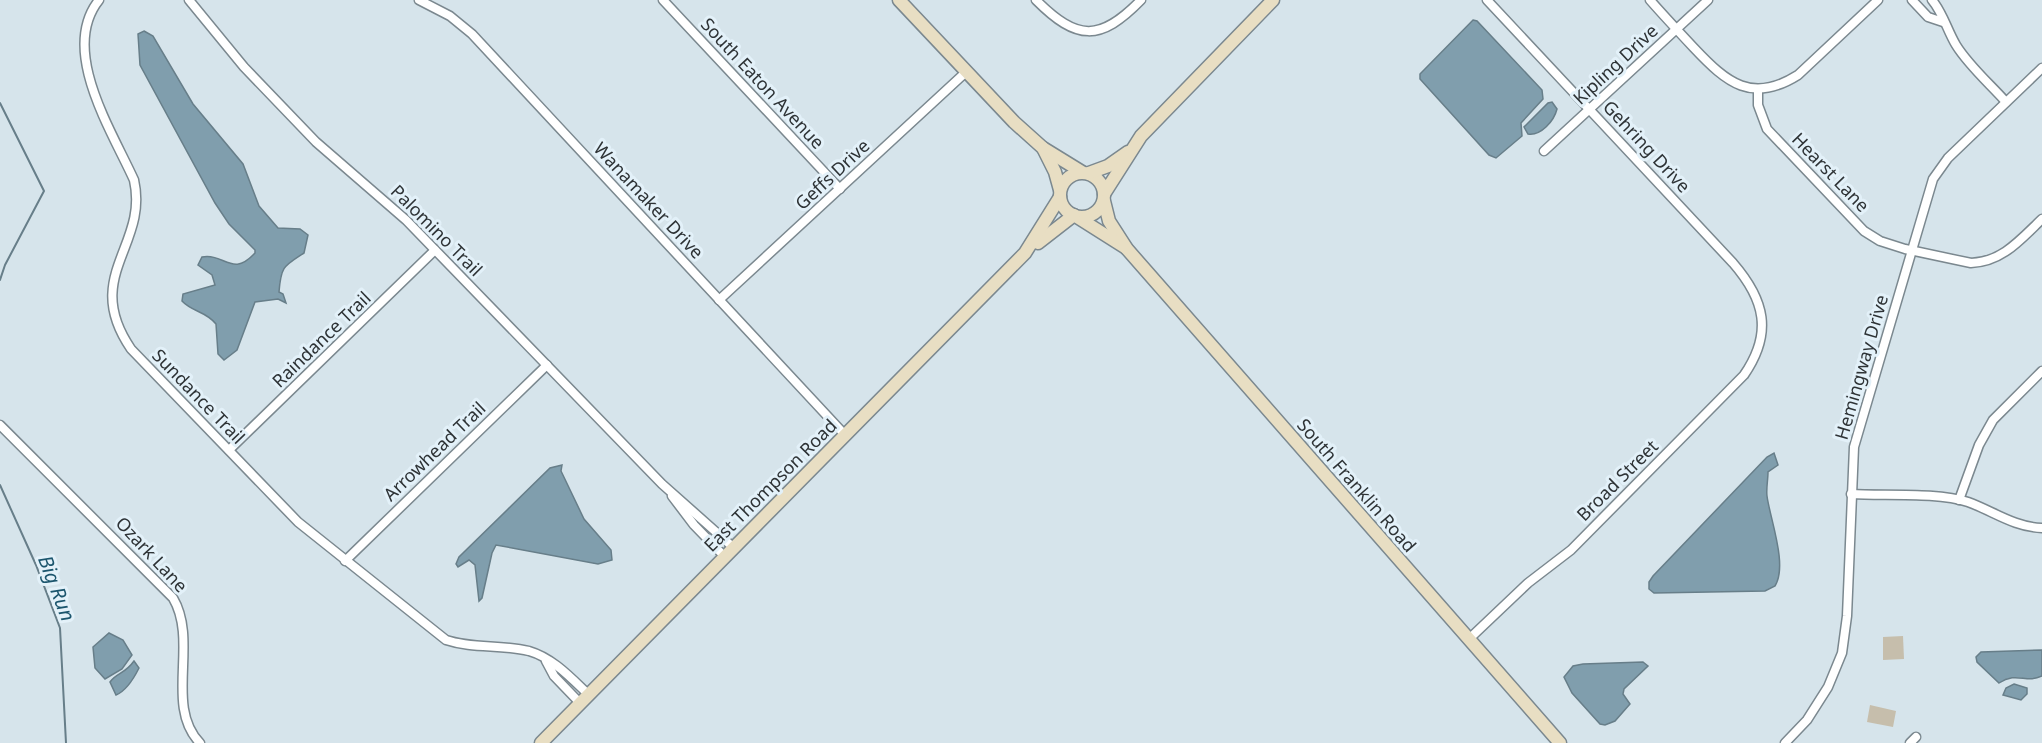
<svg xmlns="http://www.w3.org/2000/svg" width="2042" height="743" font-family="'Noto Sans',sans-serif">
<style>
.green{fill:#c6beac}
.water{fill:#809ead;stroke:#677e89;stroke-width:1.5}
.lines{fill:none;stroke-linecap:round;stroke-linejoin:round}
.stream{stroke:#677e89;stroke-width:2}
.street-casing{stroke:#7b888f;stroke-width:11}
.secondary-casing{stroke:#7b888f;stroke-width:15}
.street{stroke:#fff;stroke-width:8}
.secondary{stroke:#e8dec3;stroke-width:12}
.labels{text-anchor:middle;dominant-baseline:central;stroke-width:6;stroke-linejoin:round;paint-order:stroke}
.street-label{font-size:18px;fill:#2e3336;stroke:#e3f1f9}
.water-label{font-size:20px;font-style:italic;fill:#1b556d;stroke:#e3f1f9}
</style>
<rect width="100%" height="100%" fill="#d6e4eb"/>
<g class="green">
<polygon points="1903,636 1904,659 1883,660 1883,637"/>
<polygon points="1870,705 1896,711 1893,727 1867,722"/>
</g>
<g class="water">
<polygon points="1473,20 1477,21 1542,90 1543,99 1521,123 1522,136 1496,158 1489,155 1420,79 1420,74"/>
<path d="M144,31L153,36L193,104L243,164L259,206L278,228L300,229L308,235L304,253C284,266 281,266 279,292L283,294L286,303L278,299L255,302L237,350L224,360L218,354L216,324C206,311 192,312 182,301L183,294L215,285L212,275L198,265L202,257C225,253 232,278 255,253V250L229,224L215,203L140,65L138,34Z"/>
<path d="M1552,102L1557,109C1554,121 1541,136 1528,134L1524,127L1548,103Z"/>
<path d="M1774,453L1778,465L1768,472C1768,480 1766,489 1767,496C1770,519 1788,565 1775,586L1765,591L1654,593L1649,589V582L1653,576L1767,457Z"/>
<polygon points="562,465 561,471 584,519 611,550 612,560 598,564 496,545 492,553 482,598 479,601 475,565 469,560 458,567 456,564 459,557 550,468"/>
<polygon points="109,633 123,640 132,655 122,669 105,679 95,668 93,647"/>
<path d="M2042,650V676C2026,684 2017,671 1999,683L1977,662L1976,657L1981,652Z"/>
<path d="M134,661L139,668C134,678 126,691 116,695L110,682C116,673 125,674 134,661Z"/>
<polygon points="1643,662 1648,666 1624,689 1623,694 1630,704 1615,721 1605,725 1600,724 1572,693 1564,677 1573,666 1583,664"/>
<polygon points="2014,684 2027,688 2027,694 2021,700 2003,695 2006,688"/>
</g>
<g class="lines">
<g class="stream">
<polyline points="0,103 44,191 5,265 0,280"/>
<polyline points="0,485 36,565 60,628 66,743"/>
</g>
<defs>
<g id="street">
<path d="M99,0C59,50 112,131 134,180C149,246 81,276 131,349L298,522L446,640C473,649 501,644 529,651C553,658 571,678 589,695"/>
<polyline points="189,0 244,67 316,142 406,220 662,484 734,548"/>
<polyline points="419,0 450,16 472,34 845,435"/>
<polyline points="663,0 840,189"/>
<path d="M1036,0C1077,41 1100,42 1141,0"/>
<path d="M1650,0C1664,16 1679,32 1694,48C1727,83 1752,104 1798,75L1878,0"/>
<polyline points="1912,0 1928,17 1943,22"/>
<path d="M1932,0C1943,13 1947,30 1956,45C1969,66 1990,84 2006,102"/>
<path d="M1758,89V105L1767,129L1864,231L1880,241L1905,249L1971,263C2002,262 2020,240 2042,219"/>
<polyline points="1544,151 1708,0"/>
<polyline points="719,300 966,72"/>
<path d="M0,425L173,598C199,642 164,706 200,743"/>
<polyline points="229,450 435,250"/>
<path d="M1851,494C1884,496 1938,492 1968,502C1993,511 2014,527 2042,528"/>
<polyline points="672,496 694,525 725,557"/>
<polyline points="1959,500 1979,445 1993,420 2042,371"/>
<polyline points="345,561 547,365"/>
<path d="M1469,639L1528,583L1571,550L1744,375C1773,333 1765,300 1733,263L1487,0"/>
<polyline points="546,661 554,676 580,703"/>
<polyline points="1785,743 1807,720 1828,687 1842,653 1847,616 1854,447 1933,179 1948,158 2042,68"/>
<polyline points="1910,743 1916,737"/>
</g>
<g id="secondary">
<polyline points="899,0 1014,122 1043,148 1082,172"/>
<polyline points="1043,148 1055,172 1060,190"/>
<circle cx="1082" cy="195" r="22"/>
<polyline points="1089,173 1108,166 1128,152"/>
<polyline points="1104,194 1141,136 1273,0"/>
<polyline points="1104,201 1109,221 1127,249 1560,743"/>
<polyline points="1077,217 1126,248"/>
<polyline points="1038,243 1074,215"/>
<polyline points="541,743 1025,253 1060,197"/>
</g>
</defs>
<use href="#street" class="street-casing"/>
<use href="#secondary" class="secondary-casing"/>
<use href="#street" class="street"/>
<use href="#secondary" class="secondary"/>
</g>
<g class="labels">
<g class="street-label">
<text transform="translate(1615 64) rotate(-43)">Kipling Drive</text>
<text transform="translate(763 83) rotate(47)">South Eaton Avenue</text>
<text transform="translate(1647 146) rotate(47)">Gehring Drive</text>
<text transform="translate(1831 172) rotate(46)">Hearst Lane</text>
<text transform="translate(832 174) rotate(-43)">Geffs Drive</text>
<text transform="translate(649 200) rotate(47)">Wanamaker Drive</text>
<text transform="translate(437 230) rotate(45)">Palomino Trail</text>
<text transform="translate(321 339) rotate(-44)">Raindance Trail</text>
<text transform="translate(1861 367) rotate(-74)">Hemingway Drive</text>
<text transform="translate(199 396) rotate(46)">Sundance Trail</text>
<text transform="translate(434 451) rotate(-44)">Arrowhead Trail</text>
<text transform="translate(1617 480) rotate(-45)">Broad Street</text>
<text transform="translate(770 485) rotate(-45)">East Thompson Road</text>
<text transform="translate(1357 485) rotate(49)">South Franklin Road</text>
<text transform="translate(152 554) rotate(47)">Ozark Lane</text>
</g>
<g class="water-label">
<text transform="translate(57 588) rotate(69)">Big Run</text>
</g>
</g>
</svg>
